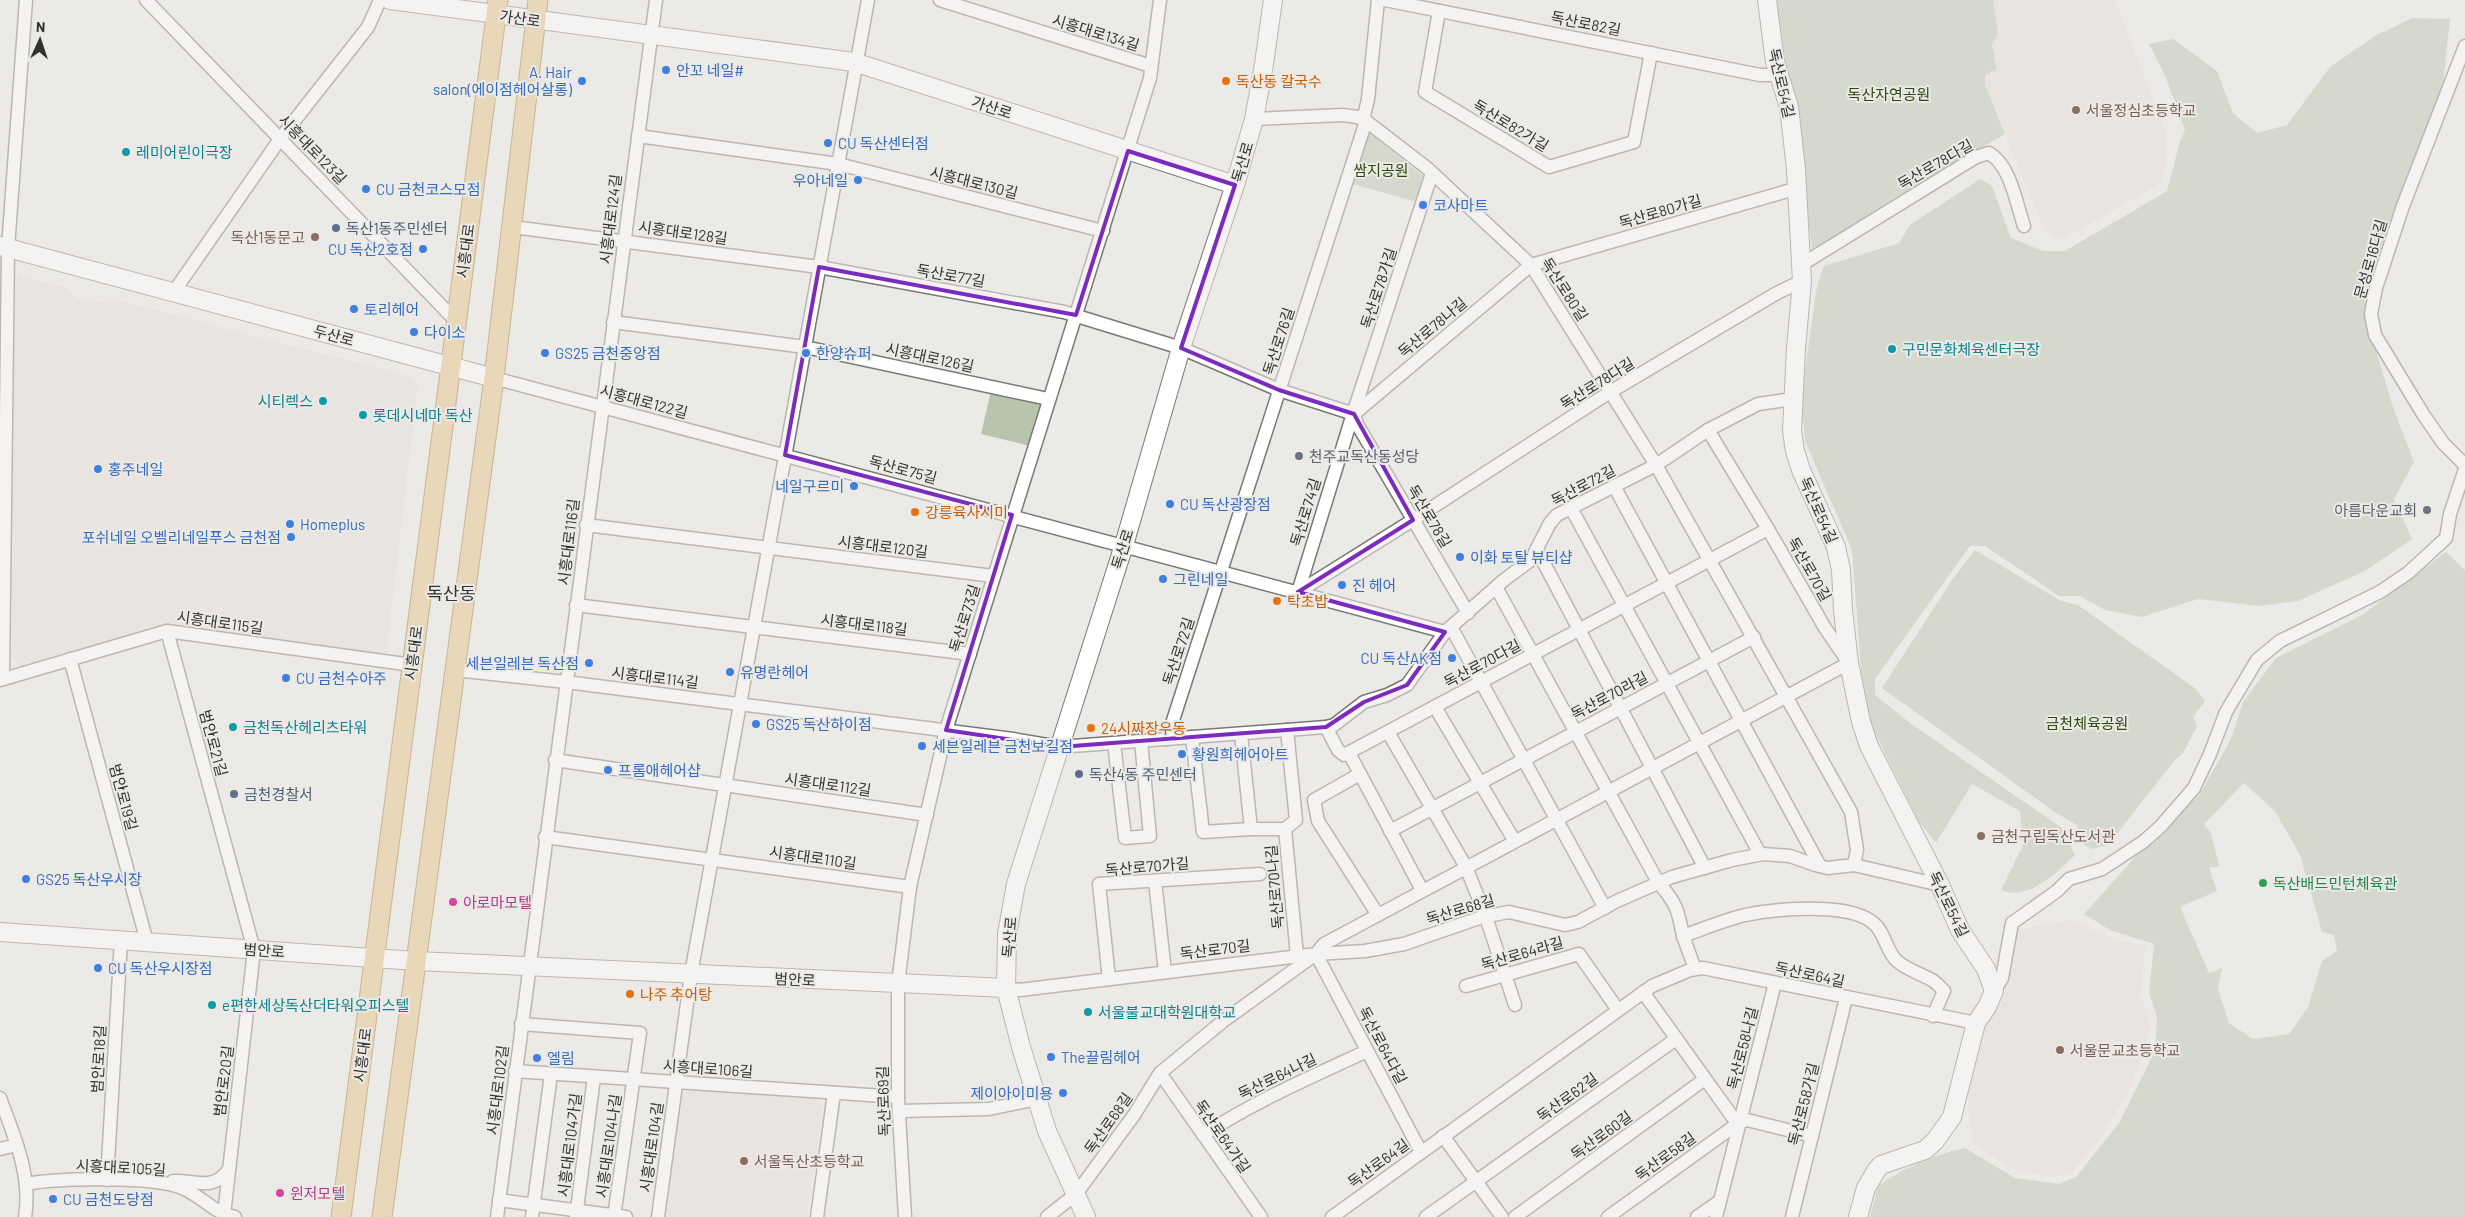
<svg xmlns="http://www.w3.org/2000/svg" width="2465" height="1217" font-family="Barlow,'Noto Sans KR',sans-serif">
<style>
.built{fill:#e4ded4}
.green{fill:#b8c4ad;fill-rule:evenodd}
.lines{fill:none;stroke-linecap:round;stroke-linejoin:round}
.street-casing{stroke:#7a7875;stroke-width:15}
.secondary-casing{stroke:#7a7875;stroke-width:20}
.primary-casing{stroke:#9a752d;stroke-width:21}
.street{stroke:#fff;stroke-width:12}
.secondary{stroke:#fff;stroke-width:18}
.primary{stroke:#e4c280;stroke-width:19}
.marked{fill:none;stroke:#7b2cbf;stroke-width:4;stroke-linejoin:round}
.shop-dot{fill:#3f7fe0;stroke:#eceae7;stroke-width:2}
.food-dot{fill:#e8710a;stroke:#eceae7;stroke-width:2}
.education-dot{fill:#8d6e63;stroke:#eceae7;stroke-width:2}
.culture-dot{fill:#0f9aa8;stroke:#eceae7;stroke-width:2}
.service-dot{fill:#5c6f8a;stroke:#eceae7;stroke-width:2}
.worship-dot{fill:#6b7280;stroke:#eceae7;stroke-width:2}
.leisure-dot{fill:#2e9e5b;stroke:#eceae7;stroke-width:2}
.hotel-dot{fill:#d1479c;stroke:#eceae7;stroke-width:2}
.labels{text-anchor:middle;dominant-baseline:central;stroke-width:4;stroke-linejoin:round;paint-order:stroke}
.street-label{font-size:15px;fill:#323230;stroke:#eceae7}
.shop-label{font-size:15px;fill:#366cbe;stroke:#eceae7;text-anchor:start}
.food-label{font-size:15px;fill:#c56008;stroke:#eceae7;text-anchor:start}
.park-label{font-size:15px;fill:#2f4810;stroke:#eceae7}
.education-label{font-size:15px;fill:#785e54;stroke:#eceae7;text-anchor:start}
.culture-label{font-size:15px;fill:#0d838f;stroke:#eceae7;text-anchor:start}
.service-label{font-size:15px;fill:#4e5e75;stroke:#eceae7;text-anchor:start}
.worship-label{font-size:15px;fill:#5b616d;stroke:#eceae7;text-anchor:start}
.leisure-label{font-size:15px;fill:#27864d;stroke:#eceae7;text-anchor:start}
.hotel-label{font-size:15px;fill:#b23c85;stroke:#eceae7;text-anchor:start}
.quarter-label{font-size:18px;fill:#323230;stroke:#eceae7}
</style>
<rect width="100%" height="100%" fill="#eceae7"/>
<g class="built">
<polygon points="1993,0 2115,0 2167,136 2167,159 2161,183 2062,240 2045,231 1985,85 1985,75 1997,69 1992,45 1998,35"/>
<polygon points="19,275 67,288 77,298 97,302 117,300 409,376 418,385 386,656 168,624 21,666 12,656 14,284"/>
<polygon points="2072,920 2122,942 2146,945 2140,995 2148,1014 2150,1029 2143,1054 2129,1090 2099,1140 2073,1171 2060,1176 2040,1175 2021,1171 2005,1165 1973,1143 1967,1095 1969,1074 1983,1026 1996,1012 2003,1000 2017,930"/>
<polygon points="691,1087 814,1096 823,1105 807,1217 664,1217 683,1093"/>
</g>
<g class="green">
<polygon points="1774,0 1993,0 1998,35 1992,45 1997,69 1985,75 1985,85 2005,134 1893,199 1812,251 1797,111 1786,74"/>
<path d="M2412,18L2450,19L2443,85L2391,227L2372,267L2364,298L2371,334L2393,407L2414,462L2394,499L2412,539L2365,571L2298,601L2259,606L2198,599L2142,617L2105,610L2080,596H2059L1985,546H1970L1875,679V695L1910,723L2062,828L2075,855C2057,872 2028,902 2001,890L2023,845L2020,811L1972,784L1936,843L1919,822L1864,710L1852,550L1805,441L1801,398L1817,286L1824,266L1899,243L1910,225L1980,179L1992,186L2011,238L2043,251H2065L2167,191L2180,141L2185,130L2166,78L2149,44L2173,39L2217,71L2233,113L2257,133L2287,125L2330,67L2375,36Z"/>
<polygon points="1368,132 1423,176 1416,202 1353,184"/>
<polygon points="991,391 1043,403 1030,446 981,434"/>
<polygon points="1975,550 2061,601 2078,605 2196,689 2205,701 2193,717 2197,726 2183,753 2174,761 2108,845 2092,849 2080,842 2077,825 2056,813 1882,688 1952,580"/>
<path d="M2446,552L2465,570V1217H1870L1878,1186C1905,1167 1934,1155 1965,1148L2015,1178L2059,1184L2076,1177L2119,1123L2155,1051L2157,1017L2149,993L2154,944L2110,930L2084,914L2147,844L2200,794L2231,739L2243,702L2276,658L2362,615ZM2244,783L2275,811L2300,855L2322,932L2334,935L2337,951L2322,961L2308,1007L2289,1034L2253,1039L2229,1023L2218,989L2222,968L2209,973L2180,907L2217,891L2209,868L2219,866L2211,833L2204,824Z"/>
</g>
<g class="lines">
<defs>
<g id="street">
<polyline points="146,0 456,321"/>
<polyline points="940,0 1151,66"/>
<polyline points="1385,0 1760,75 1780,75"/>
<polyline points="1439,11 1425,92 1549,167 1634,142 1651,53"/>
<polyline points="2465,46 2403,206 2376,288 2371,314 2375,335 2423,414 2443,443 2465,465"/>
<polyline points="1254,119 1343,115 1357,117 1366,121 1427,168 1531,265 1656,465 1851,812 1857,850 1854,865"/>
<polyline points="638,136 838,164 1103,231"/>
<polyline points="513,227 819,267 1064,312 1181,348 1279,390 1354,414 1357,424 1468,613"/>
<path d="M1801,265L1976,157L1989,153C2011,166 2016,203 2024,226"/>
<polyline points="173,293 280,139 368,27 380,0"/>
<polyline points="613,322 805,347 1048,399"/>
<polyline points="494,378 1445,632"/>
<polyline points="1354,414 1531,265 1798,188"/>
<polyline points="1614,486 1820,866"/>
<polyline points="1571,508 1760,854"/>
<polyline points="586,525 993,576"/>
<polyline points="1537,550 1705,868"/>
<path d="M1496,587L1658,882C1676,903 1678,909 1683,936C1703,929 1724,920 1745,915C1775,909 1847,902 1872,922C1885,931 1885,949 1896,960C1905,969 1919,973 1930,979C1935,981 1940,987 1944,991L1933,1016"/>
<polyline points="1298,592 1413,520 1610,392 1777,293 1802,281"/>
<polyline points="1298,592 1351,420 1432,173"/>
<polyline points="576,605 970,654"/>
<polyline points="1451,627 1605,908"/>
<polyline points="167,631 254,950 224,1215"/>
<polyline points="70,659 147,942"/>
<polyline points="455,670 566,682 1013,739 1059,747 1326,727 1334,725 1364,702 1387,695 1407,685 1445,632 1504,580 1531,560 1550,523 1557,515 1656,465 1708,430 1758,404 1793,399"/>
<polyline points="3,679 8,248 26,0"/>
<polyline points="0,680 167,631 412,665"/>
<polyline points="1435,707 1514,840"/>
<polyline points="1326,727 1338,750 1344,755 1768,529"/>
<polyline points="1287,730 1296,820 1285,829 1297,956"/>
<polyline points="1388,732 1466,867 1486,917 1515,1005"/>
<polyline points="1241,734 1251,829 1285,829"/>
<polyline points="1192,737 1203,832 1251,829"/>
<polyline points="1167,739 1366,121 1364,116 1368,99 1378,0"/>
<polyline points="1114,743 1125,838 1150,836 1141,741"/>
<polyline points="1349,753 1422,890"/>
<polyline points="555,760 927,815"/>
<polyline points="1360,774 1314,800 1318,821 1378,915"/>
<polyline points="1390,831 1754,637"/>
<polyline points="545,837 910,887"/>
<polyline points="1155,881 1165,972"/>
<polyline points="1683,936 1695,969"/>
<polyline points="1316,954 1421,1152"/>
<polyline points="1109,979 1099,884 1260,874"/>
<polyline points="1466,986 1579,954 1618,1010"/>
<polyline points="1006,988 1020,990 1316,954 1324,944 1378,915 1849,663 1825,628 1768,529 1708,430"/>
<polyline points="1994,991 2002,978 2012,923 2057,891 2069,879 2102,869 2143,842 2161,826 2194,788 2210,754 2226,712 2257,660 2280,641 2380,592 2408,573 2446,538 2450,514 2465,469"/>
<polyline points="1643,992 1734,1119 1740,1122"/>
<polyline points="521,1024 640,1033 614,1217"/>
<polyline points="515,1071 898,1097"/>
<polyline points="1160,1073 1261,1217"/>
<path d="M0,1098C14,1136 32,1176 25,1217"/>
<polyline points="899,1111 989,1109 1037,1099"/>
<path d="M1203,1135C1255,1101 1311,1077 1367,1051"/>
<polyline points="1443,1136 1502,1217"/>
<polyline points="0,1149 17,1145"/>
<polyline points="107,1180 121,940"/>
<path d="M173,1181C197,1180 213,1192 229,1169"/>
<path d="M26,1184C57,1178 154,1176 182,1188C202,1196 215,1214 235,1217"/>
<polyline points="499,1200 626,1217"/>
<polyline points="497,1217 656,0"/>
<polyline points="532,1217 551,1074"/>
<polyline points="576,1217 594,1077"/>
<polyline points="658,1217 691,974 868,0"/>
<polyline points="817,1217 834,1093"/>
<polyline points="905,1217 898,1097 898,984 910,887 946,730 1150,78 1160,0"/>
<polyline points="1047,1217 1076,1194 1134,1115 1160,1073 1222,1022 1316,954 1365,951 1404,944 1482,917 1509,912 1565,925 1578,922 1617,901 1672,877 1732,860 1763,854 1790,856 1815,865 1828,868 1854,865 1940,885"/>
<polyline points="1332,1217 1652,986 1690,970 1703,968 1976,1023"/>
<polyline points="1426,1217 1676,1039"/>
<polyline points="1515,1217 1705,1079"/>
<polyline points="1608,1217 1740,1122 1747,1120 1812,1136"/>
<polyline points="1697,1217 1720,1201"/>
<polyline points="1716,1217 1775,983"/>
<polyline points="1792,1217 1846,998"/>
</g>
<g id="secondary">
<polyline points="390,0 854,62 1235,185"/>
<polyline points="1767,0 1775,62 1789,107 1796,169 1802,281 1796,349 1792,431 1795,451 1801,470 1836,547 1841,570 1843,610 1849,663 1861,722 1869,746 1940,885 1960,930 1986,969 1994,991 1987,1007 1976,1023 1952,1117 1935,1141 1925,1150 1881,1165 1876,1171 1866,1188 1858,1217"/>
<polyline points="0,246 494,378"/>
<polyline points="0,932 416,961 1006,988"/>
<polyline points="1086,1217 1047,1131 1021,1047 1006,988 1007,934 1016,884 1124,545 1181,348 1235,185 1254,119 1264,64 1273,0"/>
</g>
<g id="primary">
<polyline points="341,1217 498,0"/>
<polyline points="382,1217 494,378 538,0"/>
</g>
</defs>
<use href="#street" class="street-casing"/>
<use href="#secondary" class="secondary-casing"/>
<use href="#primary" class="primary-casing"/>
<use href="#street" class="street"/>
<use href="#secondary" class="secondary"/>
<use href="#primary" class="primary"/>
</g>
<path d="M0 0H2465V1217H0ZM1128,151L1235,185L1181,348L1279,390L1354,414L1413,520L1298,592L1445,632L1407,685L1364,702L1326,727L1059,747L946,730L1012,515L785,455L819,267L1076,315Z" fill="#eceae7" fill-opacity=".55" fill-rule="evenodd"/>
<path class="marked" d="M1128,151L1235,185L1181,348L1279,390L1354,414L1413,520L1298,592L1445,632L1407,685L1364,702L1326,727L1059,747L946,730L1012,515L785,455L819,267L1076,315Z"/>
<g class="shop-dot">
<circle cx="666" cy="70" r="5"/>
<circle cx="582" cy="81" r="5"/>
<circle cx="828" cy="143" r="5"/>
<circle cx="858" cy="180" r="5"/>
<circle cx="366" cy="189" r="5"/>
<circle cx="1423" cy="205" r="5"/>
<circle cx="423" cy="249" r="5"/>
<circle cx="354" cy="309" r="5"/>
<circle cx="414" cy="332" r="5"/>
<circle cx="545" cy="353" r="5"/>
<circle cx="806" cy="353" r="5"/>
<circle cx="98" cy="469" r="5"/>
<circle cx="854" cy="486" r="5"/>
<circle cx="1170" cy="504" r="5"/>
<circle cx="290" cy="524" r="5"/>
<circle cx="291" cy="537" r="5"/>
<circle cx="1460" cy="557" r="5"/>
<circle cx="1163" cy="579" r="5"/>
<circle cx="1342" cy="585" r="5"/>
<circle cx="1452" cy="658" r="5"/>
<circle cx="589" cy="663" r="5"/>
<circle cx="730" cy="672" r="5"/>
<circle cx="286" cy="678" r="5"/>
<circle cx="756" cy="724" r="5"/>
<circle cx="922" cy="746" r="5"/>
<circle cx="1182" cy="754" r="5"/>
<circle cx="608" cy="770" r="5"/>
<circle cx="26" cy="879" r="5"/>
<circle cx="98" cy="968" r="5"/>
<circle cx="1051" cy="1057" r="5"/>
<circle cx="537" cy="1058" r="5"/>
<circle cx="1063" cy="1093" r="5"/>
<circle cx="53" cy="1199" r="5"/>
</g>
<g class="food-dot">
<circle cx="1226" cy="81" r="5"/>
<circle cx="915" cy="512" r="5"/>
<circle cx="1277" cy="601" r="5"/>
<circle cx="1091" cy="728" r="5"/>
<circle cx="630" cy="994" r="5"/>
</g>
<g class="education-dot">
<circle cx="2076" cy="110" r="5"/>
<circle cx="315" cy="237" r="5"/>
<circle cx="1981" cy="836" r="5"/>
<circle cx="2060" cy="1050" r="5"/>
<circle cx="744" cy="1161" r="5"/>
</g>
<g class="culture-dot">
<circle cx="126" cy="152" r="5"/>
<circle cx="1892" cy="349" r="5"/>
<circle cx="323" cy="401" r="5"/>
<circle cx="363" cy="415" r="5"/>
<circle cx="233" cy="727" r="5"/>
<circle cx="212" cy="1005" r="5"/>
<circle cx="1088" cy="1012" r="5"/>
</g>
<g class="service-dot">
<circle cx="336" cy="228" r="5"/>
<circle cx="1079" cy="774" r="5"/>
<circle cx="234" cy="794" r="5"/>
</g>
<g class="worship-dot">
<circle cx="1299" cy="456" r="5"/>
<circle cx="2427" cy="510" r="5"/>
</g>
<circle class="leisure-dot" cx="2263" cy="883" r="5"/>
<g class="hotel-dot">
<circle cx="453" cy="902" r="5"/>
<circle cx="280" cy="1193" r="5"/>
</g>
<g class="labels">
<g class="street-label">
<text transform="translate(520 18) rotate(8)">가산로</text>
<text transform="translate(1586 23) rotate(11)">독산로82길</text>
<text transform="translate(1096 32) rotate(17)">시흥대로134길</text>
<text transform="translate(1782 83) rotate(77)">독산로54길</text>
<text transform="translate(992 107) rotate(18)">가산로</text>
<text transform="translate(1511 125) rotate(31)">독산로82가길</text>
<text transform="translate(313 149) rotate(46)">시흥대로123길</text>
<text transform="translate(1242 162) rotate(-74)">독산로</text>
<text transform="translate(1935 164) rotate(-30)">독산로78다길</text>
<text transform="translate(974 182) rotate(14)">시흥대로130길</text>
<text transform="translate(1660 211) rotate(-16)">독산로80가길</text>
<text transform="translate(610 219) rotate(-83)">시흥대로124길</text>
<text transform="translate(683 232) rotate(8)">시흥대로128길</text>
<text transform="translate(465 251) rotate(-83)">시흥대로</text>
<text transform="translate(2370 259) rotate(-74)">문성로16다길</text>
<text transform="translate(951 275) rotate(10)">독산로77길</text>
<text transform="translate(1378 288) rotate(-72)">독산로78가길</text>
<text transform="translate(1565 289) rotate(57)">독산로80길</text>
<text transform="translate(1432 327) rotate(-40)">독산로78나길</text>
<text transform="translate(334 335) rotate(15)">두산로</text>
<text transform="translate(1278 341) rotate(-72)">독산로76길</text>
<text transform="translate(930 357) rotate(12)">시흥대로126길</text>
<text transform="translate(1597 383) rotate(-32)">독산로78다길</text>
<text transform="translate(644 401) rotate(15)">시흥대로122길</text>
<text transform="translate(903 469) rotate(15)">독산로75길</text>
<text transform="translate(1583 485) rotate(-28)">독산로72길</text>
<text transform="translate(1819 510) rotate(66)">독산로54길</text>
<text transform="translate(1305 512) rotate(-73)">독산로74길</text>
<text transform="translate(1430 516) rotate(59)">독산로78길</text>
<text transform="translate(568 542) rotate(-83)">시흥대로116길</text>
<text transform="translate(883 546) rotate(7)">시흥대로120길</text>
<text transform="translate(1122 549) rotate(-73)">독산로</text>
<text transform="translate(1810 569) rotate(60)">독산로70길</text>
<text transform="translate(964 618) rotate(-73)">독산로73길</text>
<text transform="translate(220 622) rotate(8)">시흥대로115길</text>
<text transform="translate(864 624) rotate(7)">시흥대로118길</text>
<text transform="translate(1178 651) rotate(-72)">독산로72길</text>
<text transform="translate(413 653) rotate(-83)">시흥대로</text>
<text transform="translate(1482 663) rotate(-28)">독산로70다길</text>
<text transform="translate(655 677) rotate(7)">시흥대로114길</text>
<text transform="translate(1609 695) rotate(-28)">독산로70라길</text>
<text transform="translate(214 743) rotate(75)">범안로21길</text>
<text transform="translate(828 784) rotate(8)">시흥대로112길</text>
<text transform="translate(124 797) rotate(75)">범안로19길</text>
<text transform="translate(813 857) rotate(8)">시흥대로110길</text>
<text transform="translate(1147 866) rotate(-5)">독산로70가길</text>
<text transform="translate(1274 887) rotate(-95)">독산로70나길</text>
<text transform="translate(1949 904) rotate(64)">독산로54길</text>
<text transform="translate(1460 909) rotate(-17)">독산로68길</text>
<text transform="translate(1009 937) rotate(-85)">독산로</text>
<text transform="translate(1215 949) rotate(-7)">독산로70길</text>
<text transform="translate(264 950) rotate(4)">범안로</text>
<text transform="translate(1522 953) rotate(-16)">독산로64라길</text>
<text transform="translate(1810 974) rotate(12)">독산로64길</text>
<text transform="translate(795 979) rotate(3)">범안로</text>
<text transform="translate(1383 1045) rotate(62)">독산로64다길</text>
<text transform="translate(1742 1048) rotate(-76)">독산로58나길</text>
<text transform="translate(362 1055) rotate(-83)">시흥대로</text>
<text transform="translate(98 1059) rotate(-87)">범안로18길</text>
<text transform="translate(708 1068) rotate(4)">시흥대로106길</text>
<text transform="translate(1277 1076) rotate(-26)">독산로64나길</text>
<text transform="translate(223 1081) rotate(-83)">범안로20길</text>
<text transform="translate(497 1090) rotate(-83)">시흥대로102길</text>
<text transform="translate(1567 1097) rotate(-36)">독산로62길</text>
<text transform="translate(883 1101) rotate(-92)">독산로69길</text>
<text transform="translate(1803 1104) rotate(-76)">독산로58가길</text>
<text transform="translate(1108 1123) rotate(-55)">독산로68길</text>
<text transform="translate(1601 1135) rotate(-36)">독산로60길</text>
<text transform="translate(1223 1136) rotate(55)">독산로64가길</text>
<text transform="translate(569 1145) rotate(-83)">시흥대로104가길</text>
<text transform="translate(608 1146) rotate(-82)">시흥대로104나길</text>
<text transform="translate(651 1147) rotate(-82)">시흥대로104길</text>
<text transform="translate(1665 1156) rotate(-36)">독산로58길</text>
<text transform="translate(1378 1163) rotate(-36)">독산로64길</text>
<text transform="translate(121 1167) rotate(3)">시흥대로105길</text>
</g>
<g class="shop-label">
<text x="676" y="70">안꼬 네일#</text>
<text x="572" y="72" text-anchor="end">A. Hair<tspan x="572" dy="17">salon(에이점헤어살롱)</tspan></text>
<text x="838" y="143">CU 독산센터점</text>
<text x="848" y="180" text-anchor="end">우아네일</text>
<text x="376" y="189">CU 금천코스모점</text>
<text x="1433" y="205">코사마트</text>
<text x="413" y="249" text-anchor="end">CU 독산2호점</text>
<text x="364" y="309">토리헤어</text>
<text x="424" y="332">다이소</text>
<text x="555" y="353">GS25 금천중앙점</text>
<text x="816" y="353">한양슈퍼</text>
<text x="108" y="469">홍주네일</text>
<text x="844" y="486" text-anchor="end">네일구르미</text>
<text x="1180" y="504">CU 독산광장점</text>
<text x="300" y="524">Homeplus</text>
<text x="281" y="537" text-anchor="end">포쉬네일 오벨리네일푸스 금천점</text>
<text x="1470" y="557">이화 토탈 뷰티샵</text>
<text x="1173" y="579">그린네일</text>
<text x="1352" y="585">진 헤어</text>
<text x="1442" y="658" text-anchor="end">CU 독산AK점</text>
<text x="579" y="663" text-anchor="end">세븐일레븐 독산점</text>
<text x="740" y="672">유명란헤어</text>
<text x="296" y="678">CU 금천수아주</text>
<text x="766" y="724">GS25 독산하이점</text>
<text x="932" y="746">세븐일레븐 금천보길점</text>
<text x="1192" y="754">황원희헤어아트</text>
<text x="618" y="770">프롬애헤어샵</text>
<text x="36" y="879">GS25 독산우시장</text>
<text x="108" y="968">CU 독산우시장점</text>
<text x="1061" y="1057">The끌림헤어</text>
<text x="547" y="1058">엘림</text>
<text x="1053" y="1093" text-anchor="end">제이아이미용</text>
<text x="63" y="1199">CU 금천도당점</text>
</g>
<g class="food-label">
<text x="1236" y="81">독산동 칼국수</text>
<text x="925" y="512">강릉육사시미</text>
<text x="1287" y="601">탁초밥</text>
<text x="1101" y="728">24시짜장우동</text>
<text x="640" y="994">나주 추어탕</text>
</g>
<g class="park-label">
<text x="1889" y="94">독산자연공원</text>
<text x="1381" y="170">쌈지공원</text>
<text x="2087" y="723">금천체육공원</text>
</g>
<g class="education-label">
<text x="2086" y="110">서울정심초등학교</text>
<text x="305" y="237" text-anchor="end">독산1동문고</text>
<text x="1991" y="836">금천구립독산도서관</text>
<text x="2070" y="1050">서울문교초등학교</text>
<text x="754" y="1161">서울독산초등학교</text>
</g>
<g class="culture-label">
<text x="136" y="152">레미어린이극장</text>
<text x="1902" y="349">구민문화체육센터극장</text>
<text x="313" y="401" text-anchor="end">시티렉스</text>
<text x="373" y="415">롯데시네마 독산</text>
<text x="243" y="727">금천독산헤리츠타워</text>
<text x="222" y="1005">e편한세상독산더타워오피스텔</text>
<text x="1098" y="1012">서울불교대학원대학교</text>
</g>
<g class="service-label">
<text x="346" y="228">독산1동주민센터</text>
<text x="1089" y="774">독산4동 주민센터</text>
<text x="244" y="794">금천경찰서</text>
</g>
<g class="worship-label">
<text x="1309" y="456">천주교독산동성당</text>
<text x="2417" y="510" text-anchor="end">아름다운교회</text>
</g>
<g class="leisure-label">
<text x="2273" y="883">독산배드민턴체육관</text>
</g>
<g class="hotel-label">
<text x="463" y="902">아로마모텔</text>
<text x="290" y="1193">윈저모텔</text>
</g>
<g class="quarter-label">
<text x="451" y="593">독산동</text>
</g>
</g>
<g transform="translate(40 40) rotate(3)" stroke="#eceae7" stroke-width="4" paint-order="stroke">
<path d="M0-4L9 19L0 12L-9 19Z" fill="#323230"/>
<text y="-8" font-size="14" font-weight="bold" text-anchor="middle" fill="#323230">N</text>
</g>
</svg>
